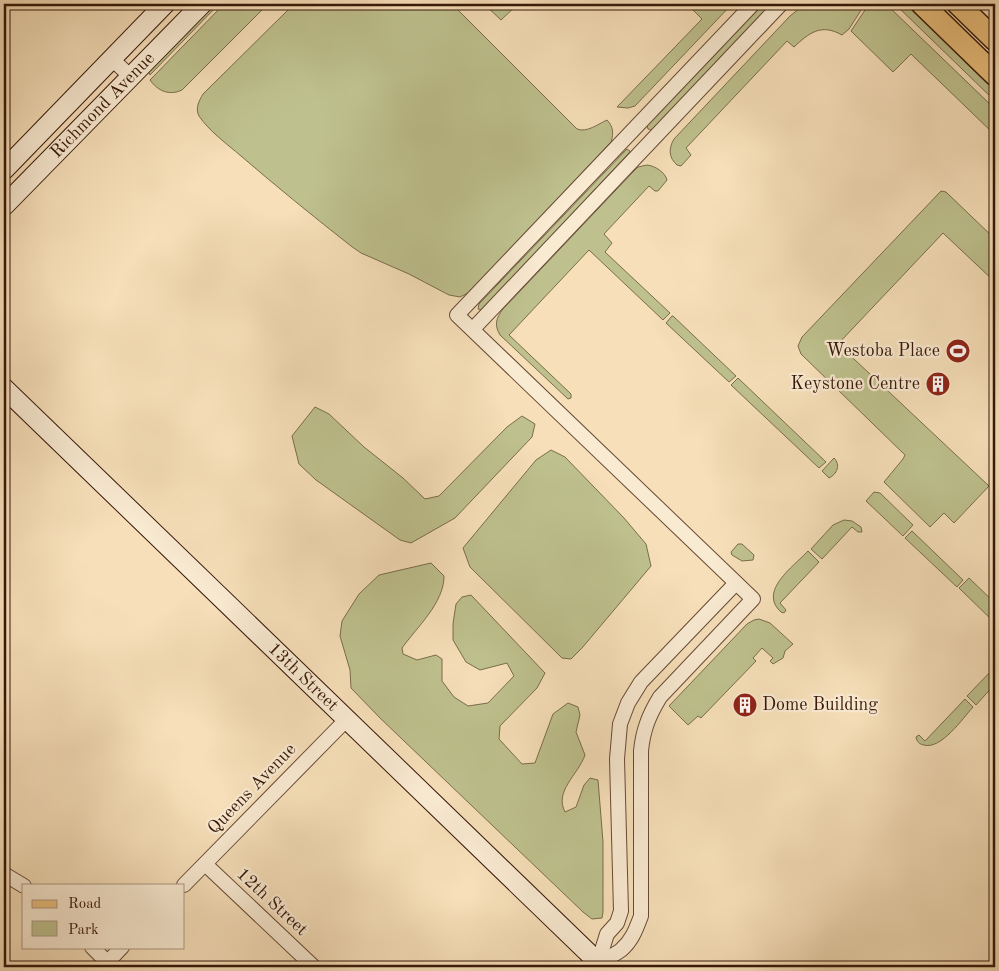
<svg xmlns="http://www.w3.org/2000/svg" width="999" height="971" font-family="'Old Standard TT',serif">
<style>
.green{fill:#bec18e;stroke:#7a6c4b}
.lines{fill:none;stroke-linecap:round;stroke-linejoin:round}
.street-casing{stroke:#674934;stroke-width:16}
.secondary-casing{stroke:#371708;stroke-width:21}
.primary-casing{stroke:#371708;stroke-width:24}
.street{stroke:#f9ead2;stroke-width:14}
.secondary{stroke:#f9ead2;stroke-width:19}
.primary{stroke:#ebc07c;stroke-width:21}
.labels{text-anchor:middle;dominant-baseline:central;stroke-width:4.5;stroke-linejoin:round;paint-order:stroke}
.street-label{font-size:18px;fill:#371708;stroke:#f9ead2}
.poi-label{font-size:18px;fill:#371708;stroke:#f9ead2;text-anchor:end}
</style>
<rect width="100%" height="100%" fill="#f6dfb9"/>
<filter id="stains"><feTurbulence type="fractalNoise" baseFrequency=".004" numOctaves="4"/><feColorMatrix values="0 0 0 0 .2 0 0 0 0 .09 0 0 0 0 .02 0 0 0 .5 -.17"/></filter>
<radialGradient id="worn" r=".72"><stop offset=".6" stop-color="#630" stop-opacity="0"/><stop offset="1" stop-color="#630" stop-opacity=".3"/></radialGradient>
<g class="green">
<polygon points="213,4 219,4 150,75 148,71"/>
<path d="M224,4H268L182,90C169,96 158,91 150,80Z"/>
<path d="M294,4H452L577,129C587,133 598,124 607,120C613,126 614,133 611,142L470,292L460,297L449,295L409,274L361,253L351,246C314,217 277,187 241,156C227,144 209,131 199,116C195,108 199,101 203,94Z"/>
<polygon points="484,4 518,4 501,20"/>
<polygon points="687,4 732,4 635,106 628,108 617,107 702,19"/>
<polygon points="763,4 771,4 652,130 648,129 647,126"/>
<path d="M805,4H865L849,29L842,35C821,23 809,33 794,47L787,41L686,148L691,155L681,166L677,165C669,158 668,149 674,139L790,16Z"/>
<polygon points="869,4 886,4 995,109 995,135 911,54 893,72 851,31"/>
<polygon points="895,4 910,4 995,87 995,101"/>
<polygon points="627,149 630,151 629,153 482,310 478,309 479,304"/>
<path d="M647,165C655,166 665,172 667,180L658,191H655L649,186L604,234L612,243L605,252L670,313L663,320L589,250L509,335L571,394V398L568,399L500,335C494,325 496,318 503,309L634,171L638,167Z"/>
<polygon points="941,191 946,192 995,239 995,282 943,233 838,344 989,486 954,523 944,513 930,527 884,482 903,459 905,455 801,354 798,346 802,337"/>
<polygon points="672,316 673,316 736,376 729,382 666,323"/>
<polygon points="738,378 826,462 819,468 731,385"/>
<polygon points="315,407 329,414 364,447 403,478 425,499 439,496 507,427 522,416 535,424 532,437 455,518 411,543 400,540 316,480 299,464 292,436"/>
<polygon points="551,450 565,457 624,518 646,544 651,566 582,648 571,659 562,658 470,567 463,548 536,460"/>
<path d="M834,458C841,465 837,474 829,478L822,471Z"/>
<polygon points="874,492 880,493 913,525 903,536 866,501"/>
<polygon points="844,520 852,521 861,527 862,532 858,532 852,527 822,559 811,549 833,525"/>
<polygon points="912,531 963,580 957,587 905,538"/>
<polygon points="738,544 742,544 754,555 753,560 742,561 732,555 731,552"/>
<path d="M808,551L819,562L780,603L786,610L784,613L781,612C758,591 793,567 808,551Z"/>
<path d="M431,563L444,576C444,603 417,627 402,648L403,654L417,660L436,655L442,659V681L454,697L468,706L488,703L514,676L507,663L480,670L466,662L453,640V624L456,604L462,597L471,595L545,673L537,688L500,726L499,739L522,764L535,763L553,714L568,703L578,707L580,715L576,732L585,755C578,775 554,791 565,812L576,807L584,785L590,778L598,780L603,842V912L602,918L592,919L583,912L380,718L351,688L350,670L340,636L342,621L359,594L379,575Z"/>
<polygon points="969,578 995,603 995,623 959,588"/>
<polygon points="759,619 770,623 793,644 785,651 783,658 773,664 770,661 773,658 762,648 753,658 756,661 701,718 698,716 688,725 669,706 747,624 754,620"/>
<polygon points="995,667 995,684 976,705 967,696"/>
<path d="M965,699L973,707C963,718 941,750 924,745C919,744 917,742 916,737L919,735L925,741Z"/>
</g>
<g class="lines">
<defs>
<g id="street">
<polyline points="112,59 131,77"/>
<polyline points="473,329 781,4"/>
<polyline points="205,864 314,967"/>
<polyline points="4,874 24,886"/>
<polyline points="184,885 346,720"/>
<polyline points="92,947 107,962"/>
<polyline points="598,963 607,934 617,923 621,911 617,759 620,724 628,703 641,682 736,583"/>
<polyline points="103,967 122,947"/>
<path d="M594,967C602,959 612,957 621,950C632,941 636,929 641,916V751C643,730 649,715 660,697L753,599L457,315L753,4"/>
</g>
<g id="secondary">
<polyline points="4,170 165,4"/>
<path id="s1" d="M4,206L202,4"/>
<path id="s2" d="M4,388L603,967"/>
</g>
<g id="primary">
<polyline points="922,4 995,75"/>
<polyline points="958,4 995,40"/>
</g>
</defs>
<use href="#street" class="street-casing"/>
<use href="#secondary" class="secondary-casing"/>
<use href="#primary" class="primary-casing"/>
<use href="#street" class="street"/>
<use href="#secondary" class="secondary"/>
<use href="#primary" class="primary"/>
</g>
<defs>
<symbol id="stadium-disc" viewBox="-11 -11 22 22"><circle r="9.5" fill="#8f2418" stroke="#f9ead2"/><path d="M0-5a6.5 5 0 1 0 0 10a6.5 5 0 1 0 0-10ZM-3.5-1.8h7v3.6h-7Z" fill="#fff"/></symbol>
<symbol id="building-disc" viewBox="-11 -11 22 22"><circle r="9.5" fill="#8f2418" stroke="#f9ead2"/><path d="M-4-6H4V6H1V3H-1V6H-4ZM-2.5-4.3h1.7v1.8h-1.7ZM.8-4.3h1.7v1.8H.8ZM-2.5-1h1.7V.8h-1.7ZM.8-1h1.7V.8H.8Z" fill="#fff"/></symbol>
</defs>
<g fill-rule="evenodd">
<use href="#stadium-disc" x="944" y="337" width="28" height="28"/>
<use href="#building-disc" x="924" y="370" width="28" height="28"/>
<use href="#building-disc" x="731" y="691" width="28" height="28"/>
</g>
<g class="labels">
<g class="street-label">
<text stroke="none"><textPath href="#s1" startOffset="141">Richmond Avenue</textPath></text>
<text stroke="none"><textPath href="#s2" startOffset="416">13th Street</textPath></text>
<text transform="translate(252 789) rotate(-46)">Queens Avenue</text>
<text transform="translate(272 902) rotate(43)">12th Street</text>
</g>
<g class="poi-label">
<text x="940" y="351">Westoba Place</text>
<text x="920" y="384">Keystone Centre</text>
<text x="762" y="705" text-anchor="start">Dome Building</text>
</g>
</g>
<rect width="999" height="971" fill="none" stroke="#f6dfb9" stroke-width="20"/>
<rect x="5" y="5" width="989" height="961" fill="none" stroke="#371708" stroke-width="2.5"/>
<rect x="10" y="10" width="979" height="951" fill="none" stroke="#371708"/>
<rect x="22" y="884" width="162" height="65" fill="#f9ead2" stroke="#ab9681"/>
<rect x="32" y="900" width="25" height="8" fill="#ebc07c" stroke="#ab9681"/>
<text x="68" y="908" font-size="15" fill="#371708">Road</text>
<rect x="32" y="921" width="25" height="15" fill="#bec18e" stroke="#ab9681"/>
<text x="68" y="934" font-size="15" fill="#371708">Park</text>
<rect width="100%" height="100%" filter="url(#stains)"/>
<rect width="100%" height="100%" fill="url(#worn)"/>
</svg>
